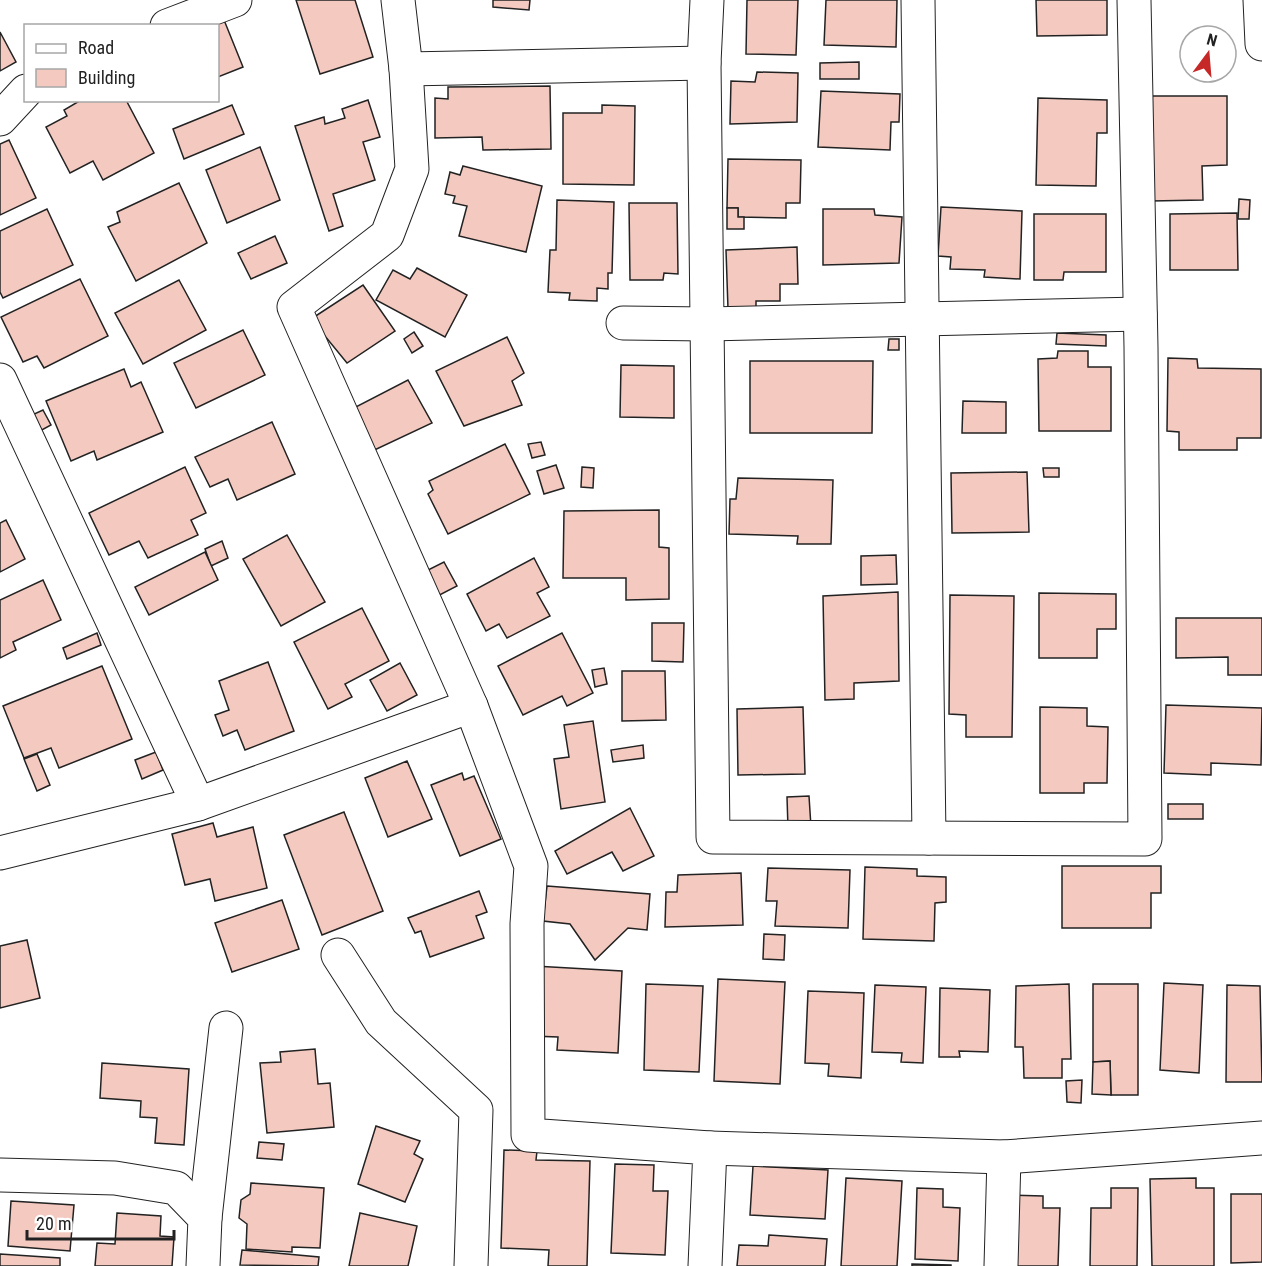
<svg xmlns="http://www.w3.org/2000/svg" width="1262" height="1266" font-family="'Roboto Condensed',sans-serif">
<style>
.building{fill:#f3c9c0;stroke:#222;stroke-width:1.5}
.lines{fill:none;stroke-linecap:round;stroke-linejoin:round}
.minor-casing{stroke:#222;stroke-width:35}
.minor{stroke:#fff;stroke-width:33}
</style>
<rect width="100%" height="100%" fill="#fff"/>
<g class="building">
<polygon points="296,0 355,0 373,57 320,74"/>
<polygon points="493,0 530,0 529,10 493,7"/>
<polygon points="747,0 798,0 796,55 746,54"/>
<polygon points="826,0 897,0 896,47 824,45"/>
<polygon points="1036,0 1107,0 1107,35 1037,36"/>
<polygon points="222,15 243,67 218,77 218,26 196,26"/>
<polygon points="0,32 16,62 0,71"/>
<polygon points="859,62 859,79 820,79 820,63"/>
<polygon points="757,72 798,73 797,122 730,124 731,81 755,82"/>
<polygon points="550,86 551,149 483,150 482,137 435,138 435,98 448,99 448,87"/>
<polygon points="821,91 900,94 899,122 891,122 890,150 818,147"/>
<polygon points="1150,96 1227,96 1227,165 1202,166 1203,200 1151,201"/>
<polygon points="1038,98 1107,100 1107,133 1097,133 1096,186 1036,185"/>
<polygon points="81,100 126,100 154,153 103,180 93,161 70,173 46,127 67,116 64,110"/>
<polygon points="368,100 380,137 363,142 375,180 333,194 343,226 329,231 295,126 324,117 325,124 345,118 342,109"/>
<polygon points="232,105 244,134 184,159 173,129"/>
<polygon points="602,105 635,106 634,185 563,184 563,113 602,113"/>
<polygon points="9,140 36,198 0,215 0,144"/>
<polygon points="260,147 280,200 227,223 206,170"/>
<polygon points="728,159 801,160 800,203 786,203 786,218 738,217 738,208 727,208"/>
<polygon points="463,166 542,186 526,252 459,236 467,206 453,203 455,196 445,194 450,172 460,175"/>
<polygon points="179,183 207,243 136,281 108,227 120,222 117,212"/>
<polygon points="1239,199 1250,200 1249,219 1238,219"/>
<polygon points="557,200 614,202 612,273 608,273 608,289 597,288 597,301 569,300 570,293 548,292 550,250 556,250"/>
<polygon points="629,203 677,203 678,274 664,273 663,280 630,280"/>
<polygon points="941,207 1022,211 1020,279 984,277 985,270 950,269 951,257 938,256"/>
<polygon points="727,208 738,208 738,217 744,217 744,229 727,229"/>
<polygon points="47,209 73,265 3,298 0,292 0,231"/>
<polygon points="823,209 874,209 875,215 902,217 899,263 823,265"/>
<polygon points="1237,213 1238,270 1170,270 1170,214"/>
<polygon points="1034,214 1106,214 1106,272 1064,272 1063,280 1034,280"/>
<polygon points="275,236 287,263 251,279 238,253"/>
<polygon points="797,247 798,284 780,284 780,301 756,301 756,308 728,309 726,250"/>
<polygon points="417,268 467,295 445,337 376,300 393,270 410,279"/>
<polygon points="80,279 108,336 44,368 37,356 23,362 1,317"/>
<polygon points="179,280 206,330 143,364 115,313"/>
<polygon points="363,285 395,331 347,363 311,319"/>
<polygon points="243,330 265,375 196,408 174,363"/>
<polygon points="414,332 423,346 412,353 404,339"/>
<polygon points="1057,333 1106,335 1106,346 1056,344"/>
<polygon points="507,337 524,373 512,381 522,405 464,426 436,371"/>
<polygon points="889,339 899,339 899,350 888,350"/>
<polygon points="1058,351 1088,351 1088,367 1111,367 1111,431 1039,431 1038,359 1057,358"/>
<polygon points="1168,358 1197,359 1198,368 1261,369 1261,438 1237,438 1237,450 1179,450 1179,432 1167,431"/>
<polygon points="750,361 873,361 872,433 750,433"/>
<polygon points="621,365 674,366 674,418 620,417"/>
<polygon points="124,369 131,387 141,382 163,432 97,460 94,451 71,461 46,401"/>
<polygon points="408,380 432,423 366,454 346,412"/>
<polygon points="963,401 1006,402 1006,433 962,433"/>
<polygon points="43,410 51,425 40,431 32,415"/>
<polygon points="272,422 295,474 237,500 228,479 210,487 195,457"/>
<polygon points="541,442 545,455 532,458 528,444"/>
<polygon points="505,444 530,494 448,534 428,494 433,490 429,481"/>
<polygon points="556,465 564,488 544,494 537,471"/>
<polygon points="185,467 206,513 191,520 198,535 148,558 139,541 109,555 89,513"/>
<polygon points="582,467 594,468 593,488 581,487"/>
<polygon points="1043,468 1059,468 1059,477 1044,477"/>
<polygon points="1027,472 1029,532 952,533 951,473"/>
<polygon points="738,478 833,480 831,544 797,544 798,536 729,534 730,499 736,499"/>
<polygon points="659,510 659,547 669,548 669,599 626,600 626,578 563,578 564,511"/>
<polygon points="6,520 25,559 0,572 0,523"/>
<polygon points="287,535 325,602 281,626 243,559"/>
<polygon points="222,541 228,558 211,566 205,549"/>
<polygon points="205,552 218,580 149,615 135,587"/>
<polygon points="896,555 897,584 861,585 861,556"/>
<polygon points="534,558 549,587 537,593 550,616 507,638 499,624 486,631 467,594"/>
<polygon points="444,562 457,586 428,601 416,576"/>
<polygon points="43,580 61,620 13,642 16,650 0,658 0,600"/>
<polygon points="898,592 899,681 854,683 854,699 825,700 823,596"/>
<polygon points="1039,593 1116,594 1116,629 1097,629 1097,658 1039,658"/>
<polygon points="950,595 1014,596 1012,737 966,737 966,715 949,714"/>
<polygon points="362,608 389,661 345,684 352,697 328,709 294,642"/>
<polygon points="1176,618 1262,618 1262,675 1228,675 1228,657 1176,658"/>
<polygon points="652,623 684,623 683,662 652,661"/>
<polygon points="97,633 101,645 67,659 63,648"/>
<polygon points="562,633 593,693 567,706 562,696 523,715 498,666"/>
<polygon points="268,662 294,731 245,750 237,730 223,736 215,715 229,710 219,681"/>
<polygon points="400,663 417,695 387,711 370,680"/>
<polygon points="102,666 132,739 59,768 51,748 24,758 3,706"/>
<polygon points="604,668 607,684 595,687 592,670"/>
<polygon points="622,671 665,671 666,720 622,721"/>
<polygon points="1166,705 1262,708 1261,765 1211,763 1211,775 1164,773"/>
<polygon points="803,707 805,774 738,775 737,709"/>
<polygon points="1040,707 1087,708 1087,726 1108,727 1107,783 1084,783 1084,793 1040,793"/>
<polygon points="593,721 605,802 561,809 554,759 569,757 564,725"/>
<polygon points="643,745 644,758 613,762 611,750"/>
<polygon points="156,752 163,770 142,779 135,760"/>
<polygon points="37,754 50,785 37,791 24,759"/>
<polygon points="407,761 432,819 388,837 365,778"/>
<polygon points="462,773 464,780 474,776 501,839 460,856 431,785"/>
<polygon points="809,796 811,827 788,828 787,797"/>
<rect x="1168" y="804" width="35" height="15"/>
<polygon points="630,808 654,856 623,871 612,852 567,874 555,851"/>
<polygon points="344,812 383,911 322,935 284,835"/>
<polygon points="213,823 217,837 253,827 267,888 215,901 210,879 185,885 172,834"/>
<polygon points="1062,866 1161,866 1161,893 1151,893 1151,928 1062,928"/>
<polygon points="865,867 917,869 917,876 946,877 946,902 935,903 934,941 863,939"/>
<polygon points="768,868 850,870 848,928 775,926 777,901 766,901"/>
<polygon points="741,873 743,925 665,927 666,892 677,892 678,875"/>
<polygon points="547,886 650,894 647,930 628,928 595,960 570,924 543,921"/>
<polygon points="479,891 487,912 476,916 484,938 430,957 421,931 415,933 408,918"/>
<polygon points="282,900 299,949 232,972 215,923"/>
<polygon points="764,934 785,935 784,960 763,959"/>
<polygon points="27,940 40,998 0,1008 0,946"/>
<polygon points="534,966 622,971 618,1053 557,1050 558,1037 531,1036"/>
<polygon points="718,979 785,982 780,1084 714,1081"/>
<polygon points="1164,983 1203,985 1199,1073 1160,1070"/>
<polygon points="646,984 703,986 699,1072 644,1070"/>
<polygon points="1069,984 1071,1059 1062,1059 1062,1078 1024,1078 1023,1047 1015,1047 1016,986"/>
<polygon points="1093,984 1138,984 1138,1095 1111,1095 1110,1061 1093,1062"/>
<polygon points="875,985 926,987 923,1063 901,1062 902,1053 872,1052"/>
<polygon points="1227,985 1260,986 1262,1082 1226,1082"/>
<polygon points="940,988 990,990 988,1052 959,1051 960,1057 939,1057"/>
<polygon points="808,991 864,993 861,1078 828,1076 829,1064 805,1063"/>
<polygon points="315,1049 318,1084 330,1083 334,1127 267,1133 260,1063 281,1062 280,1052"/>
<polygon points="1110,1061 1111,1095 1092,1094 1093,1062"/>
<polygon points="102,1063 189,1069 184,1145 155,1143 157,1118 140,1117 141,1101 100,1098"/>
<polygon points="1082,1080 1081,1103 1067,1102 1066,1081"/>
<polygon points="376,1126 420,1141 414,1154 423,1159 405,1202 358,1184"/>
<polygon points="259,1142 284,1144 282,1160 257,1158"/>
<polygon points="504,1150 537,1151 536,1160 590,1161 587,1266 548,1266 549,1250 501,1248"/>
<polygon points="615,1164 654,1165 653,1191 668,1191 665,1255 611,1253"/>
<polygon points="753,1166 828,1170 825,1219 750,1215"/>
<polygon points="846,1178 902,1181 897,1266 841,1266"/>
<polygon points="1196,1178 1196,1188 1214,1188 1214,1266 1152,1266 1150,1179"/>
<polygon points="251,1183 324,1188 320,1248 292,1247 292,1252 246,1249 247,1224 239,1218 241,1200 250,1194"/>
<polygon points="917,1188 943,1189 943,1207 960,1208 958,1261 915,1259"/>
<polygon points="1111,1188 1138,1188 1137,1266 1090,1266 1091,1208 1111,1208"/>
<polygon points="1231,1194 1262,1194 1262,1262 1231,1263"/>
<polygon points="1008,1195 1043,1196 1043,1208 1060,1208 1058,1266 1007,1266"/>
<polygon points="11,1201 74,1205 70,1251 8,1246"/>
<polygon points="117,1213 161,1216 160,1236 174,1237 172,1266 95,1266 97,1243 115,1244"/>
<polygon points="360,1213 417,1226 408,1266 349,1266"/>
<polygon points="769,1235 827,1239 825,1266 737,1266 739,1245 768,1246"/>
<polygon points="242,1250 319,1257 318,1266 240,1265"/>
<polygon points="0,1254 60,1258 60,1266 0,1266"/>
<polygon points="912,1264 951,1265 951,1266 912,1266"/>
</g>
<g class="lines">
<defs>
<g id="minor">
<polyline points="398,0 406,69 704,63"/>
<polyline points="707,0 704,63 713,837 1145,839 1141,347 1134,0"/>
<polyline points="918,0 929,838"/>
<polyline points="1260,0 1262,44"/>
<polyline points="167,26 235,0"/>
<polyline points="406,69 412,169 387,235 294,307 471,706 531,866 527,924 528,1135 710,1148 705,1266"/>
<polyline points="0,119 26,91"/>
<polyline points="623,323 707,324 1140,314"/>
<polyline points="0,380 198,804"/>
<polyline points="0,853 198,804 471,706"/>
<polyline points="338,955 381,1022 476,1110 471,1266"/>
<polyline points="710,1148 1004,1157 1262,1138"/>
<polyline points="0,1175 115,1178 176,1188 205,1218 203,1266"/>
<polyline points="205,1218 226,1028"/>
<polyline points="1001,1266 1004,1157"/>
</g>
</defs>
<use href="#minor" class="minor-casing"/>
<use href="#minor" class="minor"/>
</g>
<rect x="24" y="24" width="195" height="78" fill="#ffffff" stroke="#a7a7a7" stroke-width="1.5"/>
<rect x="36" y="44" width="30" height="9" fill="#ffffff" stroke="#a7a7a7" stroke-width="1.5"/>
<text x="78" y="54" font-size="18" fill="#222222">Road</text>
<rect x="36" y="69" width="30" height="18" fill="#f3c9c0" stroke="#a7a7a7" stroke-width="1.5"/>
<text x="78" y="84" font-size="18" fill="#222222">Building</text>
<g transform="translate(1208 54) rotate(16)"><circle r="28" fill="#ffffff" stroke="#a7a7a7" stroke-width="1.5"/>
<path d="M0-4.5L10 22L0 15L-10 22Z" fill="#c62828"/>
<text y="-9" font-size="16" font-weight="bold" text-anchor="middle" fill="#222222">N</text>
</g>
<path d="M27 1230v9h147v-9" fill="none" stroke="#222222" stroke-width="3"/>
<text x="36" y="1230" font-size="18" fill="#222222" stroke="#ffffff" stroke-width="4.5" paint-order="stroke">20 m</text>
</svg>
